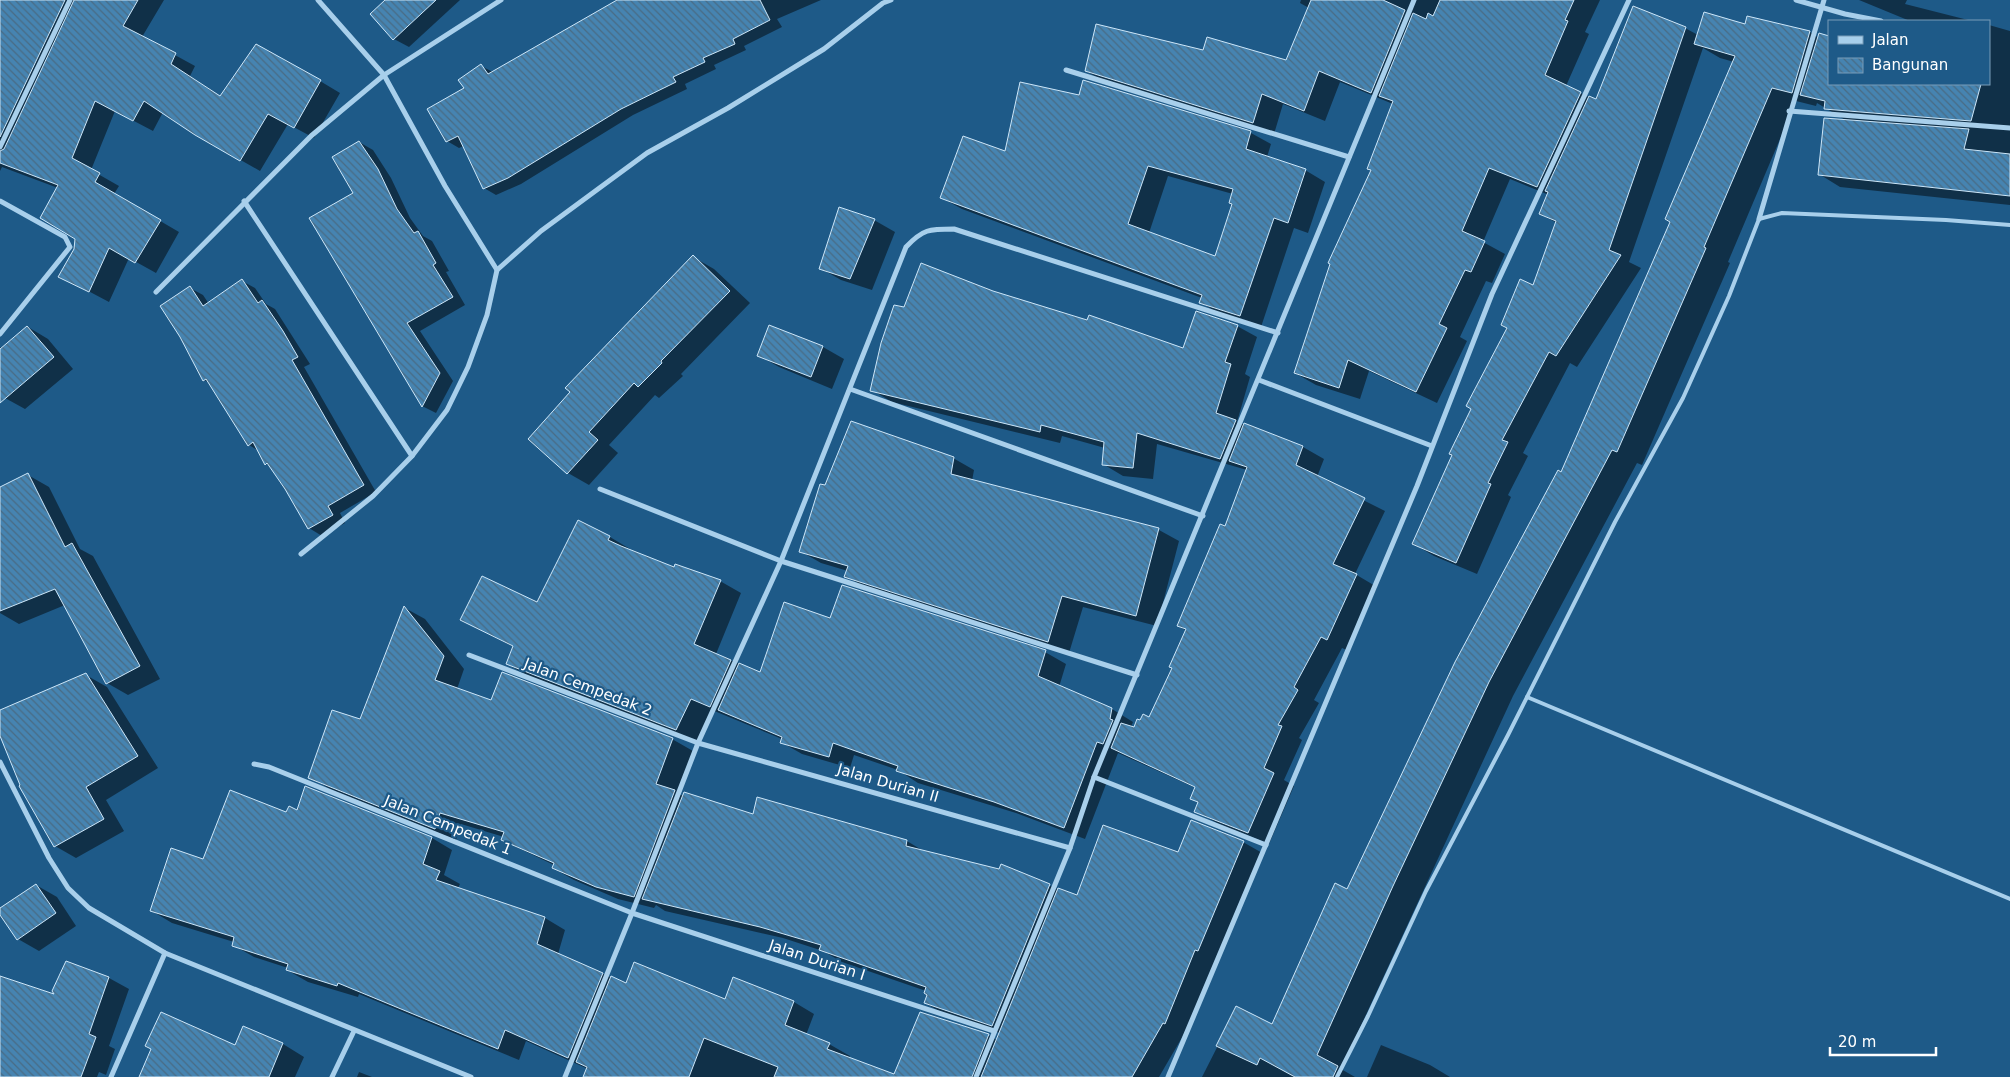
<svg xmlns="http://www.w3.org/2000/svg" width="2010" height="1077" font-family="'DejaVu Sans',sans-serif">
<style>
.shadow{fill:#0007;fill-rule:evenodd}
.building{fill:url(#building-back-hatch);stroke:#cde6f8;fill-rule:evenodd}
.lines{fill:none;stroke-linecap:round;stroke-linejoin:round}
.service{stroke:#a8cfeb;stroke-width:4}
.minor{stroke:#a8cfeb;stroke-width:5}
.labels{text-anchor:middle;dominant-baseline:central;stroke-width:4.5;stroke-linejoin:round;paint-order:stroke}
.street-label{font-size:15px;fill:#fff;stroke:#1e5a88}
</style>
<defs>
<pattern id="building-back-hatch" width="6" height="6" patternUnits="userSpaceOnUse" patternTransform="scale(1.25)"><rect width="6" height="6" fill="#4684b1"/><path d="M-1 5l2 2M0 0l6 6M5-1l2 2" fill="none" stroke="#496b84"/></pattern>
</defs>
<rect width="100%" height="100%" fill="#1e5a88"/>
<g class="shadow">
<polygon points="0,0 164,0 142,37 195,66 190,76 221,97 320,81 340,93 314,138 288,124 260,171 195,134 163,112 153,131 115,111 91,170 119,186 114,194 179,232 156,273 129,258 109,302 60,276 75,250 77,239 58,188 2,167 0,171"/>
<polygon points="387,0 460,0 409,47 394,39"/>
<polygon points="619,0 821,0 777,19 782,27 744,46 746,50 714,65 716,69 685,84 687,89 633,115 521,184 496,195 484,188 464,146 459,148 447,141 429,110 465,88 481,66 493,72"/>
<polygon points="1301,0 1600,0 1585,32 1589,34 1566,86 1597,101 1685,28 1698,35 1746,25 1748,17 1810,32 1819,38 1829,84 1989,84 1989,25 2010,31 2010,205 1840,187 1819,174 1847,121 1817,103 1816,106 1796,101 1728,262 1730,263 1642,465 1637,463 1513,696 1341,1069 1355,1077 1202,1077 1237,1008 1272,1026 1348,890 1561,473 1672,222 1734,62 1720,58 1703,48 1629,262 1641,268 1577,367 1570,363 1523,453 1528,456 1508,495 1511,497 1477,574 1434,556 1414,544 1534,286 1557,223 1540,214 1549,195 1510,179 1483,242 1505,254 1492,283 1486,281 1460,337 1467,341 1437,403 1369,371 1360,399 1316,385 1295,373 1372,171 1368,168 1393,104 1340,82 1325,121 1283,104 1274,134 1107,83 1086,71 1204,52 1287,61 1309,8 1300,3"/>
<polygon points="1859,0 1907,0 1905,4 1972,21 1910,21"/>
<path d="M1251,133L1271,144L1267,157L1305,170L1325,182L1308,233L1294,228L1261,327L1220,314L1200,302L1202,298L962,209L942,198L1006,153ZM1168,176L1233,194L1234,204L1215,258L1149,233Z"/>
<polygon points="359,142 373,150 391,178 410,218 423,236 432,241 449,271 446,272 465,305 420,331 453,381 436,413 422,406 354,193"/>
<polygon points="874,220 895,232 872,290 841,280 820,268"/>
<polygon points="693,257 714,269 750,303 681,374 683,376 659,398 655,395 609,445 618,453 589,485 568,473 530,439"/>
<polygon points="242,281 255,288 266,304 275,309 310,364 304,367 376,492 340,513 345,523 322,536 309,528 287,488 271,466 266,464 259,451 249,445 210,383 204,380 190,288 203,295 209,304"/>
<polygon points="993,292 1184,349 1237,326 1257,337 1245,374 1250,377 1237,422 1303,447 1324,459 1317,477 1385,511 1355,574 1377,587 1349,651 1342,648 1314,700 1319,703 1299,738 1302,740 1284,780 1294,786 1269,844 1217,823 1196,811 1199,802 1196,788 1118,753 1085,839 1016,813 918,783 898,770 854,755 850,768 802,754 781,742 782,739 712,710 697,741 528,676 507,664 514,647 461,620 537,604 610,537 630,549 630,550 675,568 676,566 720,581 741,593 716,654 761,673 831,620 1045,652 1066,664 1059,687 1112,709 1133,722 1131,727 1134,728 1150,719 1174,668 1187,631 1178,626 1225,528 1247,470 1157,444 1153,479 1123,476 1103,464 1105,448 1062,436 1060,443 892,402 872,390 905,309"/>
<polygon points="770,326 823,347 844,359 832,389 779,367 758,355"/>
<polygon points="28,327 48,339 73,369 25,409 5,398 0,392 0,347 2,349"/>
<polygon points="953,458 974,470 972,481 1159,530 1179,541 1157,626 1083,607 1069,653 866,588 846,576 848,571 821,563 800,551 825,487"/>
<polygon points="28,475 49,487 80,549 93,556 160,679 128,695 107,683 65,605 19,624 0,613 0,489"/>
<polygon points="405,608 425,619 464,669 457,689 492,701 672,739 693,751 677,793 683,796 754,815 907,841 925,852 1000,871 1002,866 1077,897 1178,854 1243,842 1264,854 1184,1034 1159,1077 585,1077 588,1069 526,1041 519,1060 359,994 358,997 308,982 287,970 288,968 254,957 233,945 234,942 172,923 152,911 204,860 287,813 298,812 306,788 432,838 452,850 444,875 460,884 458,888 545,918 565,930 558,954 626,984 726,1000 794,1002 814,1014 806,1035 829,1044 850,1056 849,1058 895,1076 988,1035 997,1040 1000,1033 946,1015 925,1003 929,995 926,991 842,962 823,951 783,938 665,911 656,905 654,908 618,899 574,880 553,868 554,865 502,840 504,837 461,824 456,840 330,789 310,777 360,721"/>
<polygon points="86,675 107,687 158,768 106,800 124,831 76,858 55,846 22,785 0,733 0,712"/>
<polygon points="36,885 57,897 76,926 39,951 18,939 0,913 0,909"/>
<polygon points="67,963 109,978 129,989 109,1046 115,1049 106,1075 99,1072 97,1077 0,1077 0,990 57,996"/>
<polygon points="243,1028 283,1044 304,1057 295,1077 141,1077 235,1047"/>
<polygon points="1381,1045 1430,1065 1450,1077 1367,1077"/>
<polygon points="359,1072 372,1077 357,1077"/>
</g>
<g class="building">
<polygon points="0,0 65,0 0,137"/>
<polygon points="74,0 138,0 123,26 176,53 171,64 220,96 256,44 321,80 294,128 268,114 240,161 195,135 144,101 133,121 95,101 72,158 100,173 95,182 161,220 135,263 109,248 89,292 58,277 74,249 75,239 40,218 58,185 0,163 0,151 4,149"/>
<polygon points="385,0 436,0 393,40 370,14"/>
<polygon points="617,0 760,0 770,20 733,39 735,44 703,58 705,62 673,77 676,82 621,109 508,178 483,189 458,136 446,142 427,109 464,88 458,80 481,64 488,74"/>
<polygon points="1311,0 1383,0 1405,10 1371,93 1319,71 1304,111 1262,94 1253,123 1085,71 1096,24 1203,50 1207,37 1286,60"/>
<polygon points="1440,0 1574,0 1565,20 1568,21 1545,75 1581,92 1537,187 1489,168 1462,231 1485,241 1471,272 1465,270 1439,324 1447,328 1416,392 1348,360 1339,388 1294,373 1330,264 1328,263 1371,170 1367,169 1393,101 1379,96 1413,13 1426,19 1428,13 1433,16"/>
<polygon points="1633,6 1686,27 1609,250 1621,255 1556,356 1549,352 1502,440 1508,442 1488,483 1491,484 1456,563 1412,544 1452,455 1449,454 1471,409 1466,406 1507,328 1501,325 1520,279 1533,285 1556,221 1539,214 1548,192 1545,191 1589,96 1596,99"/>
<polygon points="1704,12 1745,24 1747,16 1810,31 1792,93 1772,88 1704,247 1706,248 1617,452 1612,450 1489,682 1393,886 1317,1055 1338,1066 1333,1077 1295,1077 1260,1058 1257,1065 1216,1046 1236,1006 1272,1024 1335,883 1347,889 1455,662 1558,470 1561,472 1670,222 1665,219 1735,56 1694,44"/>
<polygon points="1819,33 1829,36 1829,84 1981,84 1971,121 1824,109 1825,101 1800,95"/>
<path d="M1083,80L1251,131L1246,149L1306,169L1288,223L1274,218L1240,316L1199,303L1202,295L940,198L963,136L1005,151L1020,82L1079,95ZM1148,166L1233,189L1229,203L1232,204L1215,256L1128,224Z"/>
<polygon points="1824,118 1969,129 1964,149 2010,154 2010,196 1818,175"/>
<polygon points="359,141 378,169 397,209 414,233 418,231 436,263 433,265 453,297 407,323 440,373 422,407 309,218 353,193 332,157"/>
<polygon points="839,207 875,219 850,279 819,269"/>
<polygon points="693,255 730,291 661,361 662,363 638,387 634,383 589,432 598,440 567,474 528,439 570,392 565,388"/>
<polygon points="921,263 993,291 1087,320 1089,315 1183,348 1196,311 1238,325 1225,362 1231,364 1216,413 1236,420 1220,459 1137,433 1133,468 1102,465 1104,442 1041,425 1040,432 870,391 881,343 894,305 904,307"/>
<polygon points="242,279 258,303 262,300 283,331 298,357 292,360 364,485 328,506 333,515 308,529 285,489 267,463 265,465 253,442 248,446 206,379 203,381 180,337 160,306 190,286 203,306"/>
<polygon points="769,325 823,346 811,377 757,356"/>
<polygon points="27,326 54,357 0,403 0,349"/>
<polygon points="851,421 954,457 951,474 1159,528 1136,616 1062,596 1048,642 844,577 848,566 799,552 820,484 825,485"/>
<polygon points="1244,423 1303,446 1296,465 1365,498 1333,564 1357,574 1327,640 1321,637 1294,687 1298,690 1278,725 1282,726 1264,768 1274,773 1248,833 1194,812 1198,802 1190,799 1195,787 1111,748 1121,723 1134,727 1137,719 1140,720 1143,714 1149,717 1172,668 1169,667 1186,629 1177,626 1220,524 1225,526 1247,467 1229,461"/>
<polygon points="28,473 65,547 72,543 140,666 106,684 55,589 0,611 0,487"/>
<polygon points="578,520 610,536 608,540 621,546 674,567 675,564 721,580 694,644 731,660 710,707 691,699 676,730 506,664 513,646 460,620 482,576 537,602"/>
<polygon points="842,585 1046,650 1038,676 1112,708 1110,719 1113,720 1103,744 1097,742 1064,828 994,802 896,771 898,766 833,743 829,757 780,743 782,737 718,710 739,663 760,672 784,602 830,618"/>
<polygon points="404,606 444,656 435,680 491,700 502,672 673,738 656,784 675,790 634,897 596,887 552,868 554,863 501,840 504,832 440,813 435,829 308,778 332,710 360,719"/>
<polygon points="86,673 138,756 86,787 104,819 54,847 19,786 20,785 0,736 0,710"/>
<polygon points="305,786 432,837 423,864 440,871 436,880 545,917 537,944 603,973 568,1058 505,1030 498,1049 338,983 337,986 286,970 288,964 232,946 234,937 150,911 171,848 203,859 230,790 286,812 289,806 297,810"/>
<polygon points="684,792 753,814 757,797 907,840 906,846 999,869 1001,864 1050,884 992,1026 924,1003 927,995 924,993 926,987 819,950 821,945 760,927 642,899"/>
<polygon points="1191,820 1244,841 1198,951 1195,950 1165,1024 1163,1023 1132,1077 981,1077 1058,888 1077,895 1103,825 1178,852"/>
<polygon points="36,884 56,913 17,940 0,915 0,908"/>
<polygon points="66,961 109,977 89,1034 96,1037 81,1077 0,1077 0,976 54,994 52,991"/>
<polygon points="634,962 725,999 733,977 794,1001 785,1025 830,1043 827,1049 894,1074 920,1012 989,1034 972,1077 774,1077 778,1067 704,1038 689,1077 583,1077 587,1067 576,1062 611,976 626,983"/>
<polygon points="161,1012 235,1045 243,1026 283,1043 269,1077 139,1077 151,1049 145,1046"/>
</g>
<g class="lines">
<g class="service">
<polyline points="1527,697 2010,899"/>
<polyline points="1337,1077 1368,1016 1426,891 1508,735 1615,522 1683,398 1729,296 1759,219 1782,213 1946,220 2010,225"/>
</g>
<g class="minor">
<polyline points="318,0 384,75 445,186 497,270"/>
<polyline points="1796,0 1845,14 1881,21"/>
<polyline points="1066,70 1349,157"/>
<polyline points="1789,111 2010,128"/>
<polyline points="0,147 70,0"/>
<polyline points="0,201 65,237 70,247 0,334"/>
<polyline points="244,201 412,456"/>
<polyline points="1759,219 1824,0"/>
<polyline points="156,292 311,136 384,75 501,0"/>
<polyline points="1259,380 1432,446"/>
<polyline points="850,389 1203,516"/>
<polyline points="600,489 781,561 1137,675"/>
<polyline points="301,554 373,496 412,456 447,410 468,367 487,315 497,270 541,231 647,153 728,108 824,49 883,3 891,0"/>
<polyline points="469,655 698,743 1070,848"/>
<polyline points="0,762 49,858 68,888 89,908 165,953 471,1077"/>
<polyline points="254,764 269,767 632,913 994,1031"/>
<polyline points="1094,777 1266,845"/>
<polyline points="111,1077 165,953"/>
<polyline points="332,1077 354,1031"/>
<path d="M565,1077L632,913L698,743L781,561L906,247C923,229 929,229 954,229L1278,333"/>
<polyline points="976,1077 1070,848 1094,777 1414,0"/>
<polyline points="1168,1077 1417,486 1492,294 1629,0"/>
</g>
</g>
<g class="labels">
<g class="street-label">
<text transform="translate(588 687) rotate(21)">Jalan Cempedak 2</text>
<text transform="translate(888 783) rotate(16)">Jalan Durian II</text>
<text transform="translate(448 825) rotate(22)">Jalan Cempedak 1</text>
<text transform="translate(817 960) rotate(18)">Jalan Durian I</text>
</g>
</g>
<rect x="1828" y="20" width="162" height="65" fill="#1e5a88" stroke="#789cb8"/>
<rect x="1838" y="36" width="25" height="8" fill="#a8cfeb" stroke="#789cb8"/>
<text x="1872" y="45" font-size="15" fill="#ffffff">Jalan</text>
<rect x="1838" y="58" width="25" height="15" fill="url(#building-back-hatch)" stroke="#789cb8"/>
<text x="1872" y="70" font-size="15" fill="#ffffff">Bangunan</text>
<path d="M1830 1047v8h106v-8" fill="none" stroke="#ffffff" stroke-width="2.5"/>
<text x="1838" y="1047" font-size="15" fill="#ffffff" stroke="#1e5a88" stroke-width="4" paint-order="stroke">20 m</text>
</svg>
